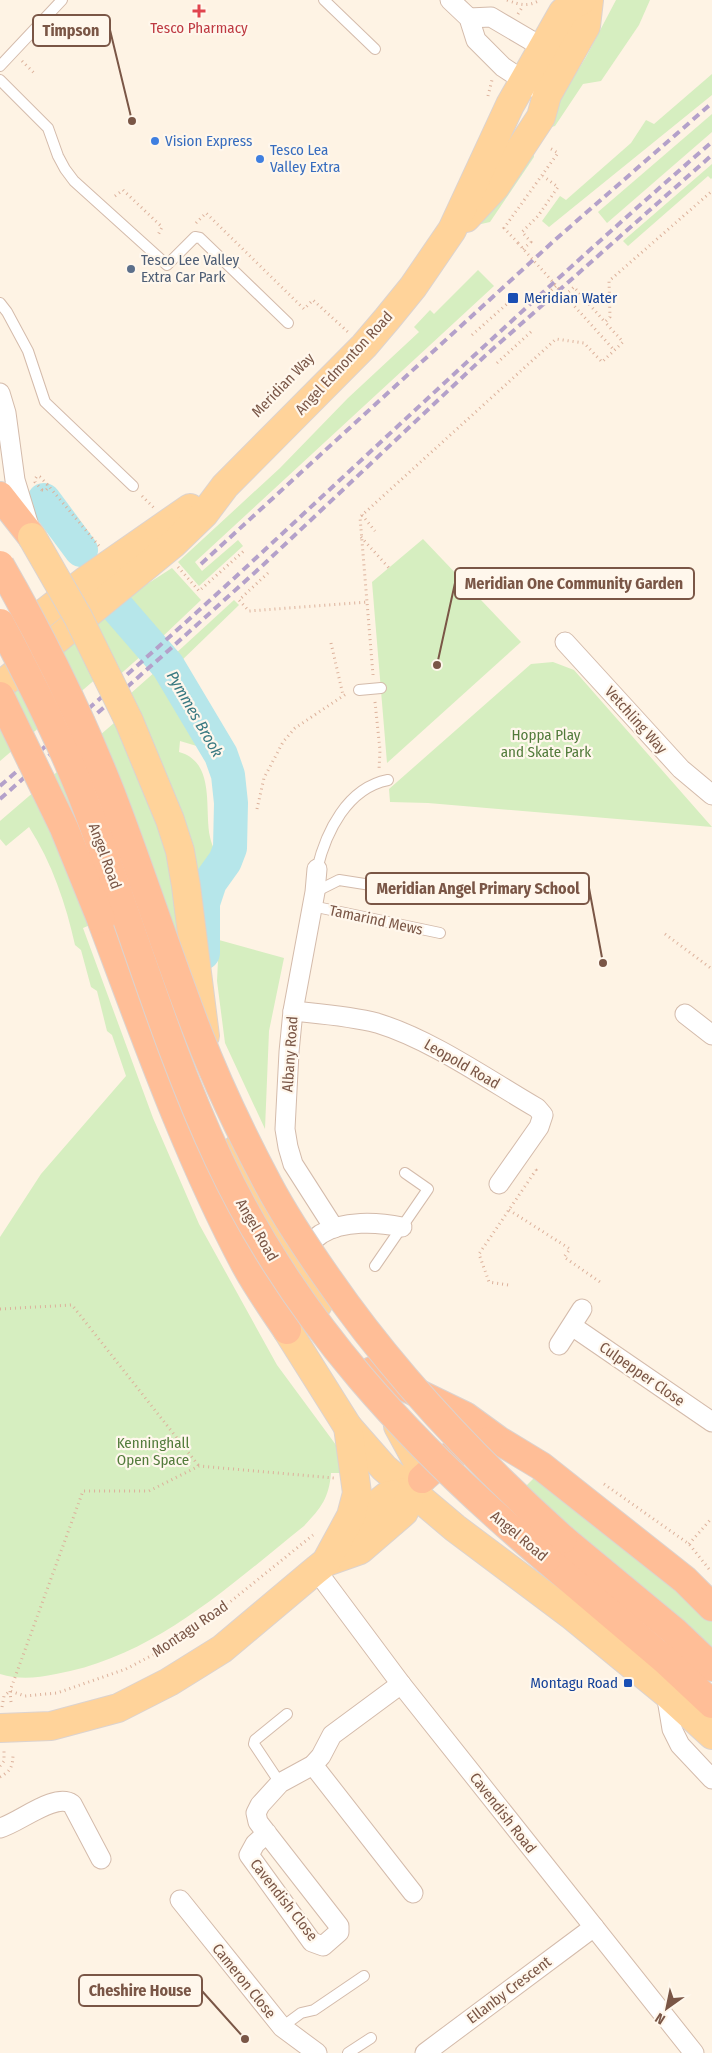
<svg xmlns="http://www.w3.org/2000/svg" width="712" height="2053" font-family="'Fira Sans Condensed',sans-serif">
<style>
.green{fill:#d6eec0}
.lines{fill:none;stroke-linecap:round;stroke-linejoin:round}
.river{stroke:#b6e6ea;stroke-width:34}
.service-casing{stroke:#d4bbab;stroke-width:12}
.minor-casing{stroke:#d4bbab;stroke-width:21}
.primary-casing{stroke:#dcd3cf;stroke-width:30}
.trunk-casing{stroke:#dcd3cf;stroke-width:30}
.path{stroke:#dcb19b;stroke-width:3;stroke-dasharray:1 4;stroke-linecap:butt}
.service{stroke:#fff;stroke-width:10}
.minor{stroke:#fff;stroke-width:19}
.primary{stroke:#ffd39a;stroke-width:28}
.trunk{stroke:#ffbe97;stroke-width:28}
.rail{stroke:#b4a1ca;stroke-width:4;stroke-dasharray:8 5;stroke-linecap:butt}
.primary-bridge-casing{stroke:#dcd3cf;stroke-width:30;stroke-linecap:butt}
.trunk-bridge-casing{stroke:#dcd3cf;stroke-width:30;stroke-linecap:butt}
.path-bridge{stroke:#dcb19b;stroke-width:3;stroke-dasharray:1 4;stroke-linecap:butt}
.primary-bridge{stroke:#ffd39a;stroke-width:28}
.trunk-bridge{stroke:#ffbe97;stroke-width:28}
.health-dot{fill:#e0444e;stroke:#fff7ec;stroke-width:2}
.shop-dot{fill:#3f7fe0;stroke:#fff7ec;stroke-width:2}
.service-dot{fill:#5c6f8a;stroke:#fff7ec;stroke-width:2}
.transit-dot{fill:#1a4fb4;stroke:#fff7ec;stroke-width:2}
.labels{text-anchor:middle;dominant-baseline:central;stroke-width:4.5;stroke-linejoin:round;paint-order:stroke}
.health-label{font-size:15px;fill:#be3a42;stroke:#fff7ec}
.shop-label{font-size:15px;fill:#366cbe;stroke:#fff7ec;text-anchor:start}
.service-label{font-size:15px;fill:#4e5e75;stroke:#fff7ec;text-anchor:start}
.transit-label{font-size:15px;fill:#164399;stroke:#fff7ec;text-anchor:start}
.street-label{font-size:15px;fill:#7a5646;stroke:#fff7ec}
.park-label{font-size:15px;fill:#527b3b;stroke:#fff7ec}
.water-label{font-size:16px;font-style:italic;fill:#387981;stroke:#fff7ec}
.leader{fill:none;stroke:#7a5646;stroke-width:2}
.callout-dot{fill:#7a5646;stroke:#fff7ec;stroke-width:2}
.callout{fill:#fff7ec;stroke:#7a5646;stroke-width:2}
.callout-label{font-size:16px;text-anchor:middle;font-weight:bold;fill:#7a5646}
</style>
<rect width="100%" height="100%" fill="#fef3e4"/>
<g class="green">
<polygon points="616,0 650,0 639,25 601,81 583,84 555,126 541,130 586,57"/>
<polygon points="712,74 712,95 549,227 542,221 560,196 566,200 631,143 646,120 654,124"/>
<polygon points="712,114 712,132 607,223 598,212"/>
<polygon points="532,144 534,157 490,222 477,225"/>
<polygon points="712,164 712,178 711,179 708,176 628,246 623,241"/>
<polygon points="478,270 494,286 195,562 202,571 238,540 243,546 199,586 178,562 280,468 348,398 419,332 414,327 430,310 434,314"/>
<polygon points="423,539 521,642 387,763 372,582"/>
<polygon points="172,568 201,600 160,639 124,599"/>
<polygon points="234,600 239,605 179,663 174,655"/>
<polygon points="104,612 142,655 107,686 98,677 0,761 0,699"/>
<polygon points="553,662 574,670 712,827 428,803 390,802 389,789 531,664"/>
<path d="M156,671L209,756L200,747L180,741L179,752C216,762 204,809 210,837C211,842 213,847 215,852L203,869L190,893L183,964L111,916L83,928L153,1118L199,1224L277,1365L336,1445L343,1473H331C329,1498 321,1508 304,1526C229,1586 154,1657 56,1674C36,1678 20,1680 0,1674V1237L41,1174L126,1076L112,1035L107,1031L97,991L91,987L81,950L75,945C66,904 52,863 29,827L6,846L0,839V821L128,711L121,702Z"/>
<polygon points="219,940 284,958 269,1031 265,1129 225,1043 217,981"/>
<polygon points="536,1476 712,1620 712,1648 572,1528 526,1486"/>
</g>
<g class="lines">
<g class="river">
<polyline points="44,500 81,550"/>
<polyline points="116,606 168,666 221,755 228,775 231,803 230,848 225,861 210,882 203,903 203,953"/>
</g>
<defs>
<g id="service">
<polyline points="324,0 375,49"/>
<polyline points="0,66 62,0"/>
<polyline points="0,80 48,128 58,156 65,169 74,181 167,265 195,237 200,238 288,323"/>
<polyline points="0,303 7,312 28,351 45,402 133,486"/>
<polyline points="359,690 381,688"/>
<path d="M317,869C326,832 347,788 388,780"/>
<polyline points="315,892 339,880 460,899"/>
<polyline points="312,906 440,933"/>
<polyline points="375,1266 428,1189 405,1173"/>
<polyline points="280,1783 254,1744 255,1740 287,1714"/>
<polyline points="282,2027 301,2013 314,2010 364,1976"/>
<polyline points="348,2053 371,2038"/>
</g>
<g id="minor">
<polyline points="450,0 469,18 476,40 503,67 533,87"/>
<polyline points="469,18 491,17 542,47 551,56"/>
<polyline points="0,393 6,413 15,480 29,526"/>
<polyline points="565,642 681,769 712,795"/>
<polyline points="317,869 315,892 293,1011 289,1052 285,1129 288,1147 293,1164 334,1228"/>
<path d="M293,1011C321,1014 350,1016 377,1023C432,1040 487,1079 537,1108L543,1115L539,1127L499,1184"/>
<polyline points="685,1014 712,1035"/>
<path d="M297,1254C305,1247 313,1240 321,1234C343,1220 378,1222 402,1227"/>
<polyline points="572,1326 712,1422"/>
<polyline points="559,1345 582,1309"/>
<polyline points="316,1570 401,1684 694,2053"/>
<polyline points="666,1693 672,1729 680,1745 712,1779"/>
<polyline points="313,1765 413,1893"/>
<path d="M0,1828C19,1823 55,1792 72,1804L101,1859"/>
<polyline points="267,1833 255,1844 249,1855 312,1942 323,1946 339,1932 339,1926 258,1822 256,1813 260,1805 280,1783 313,1765 321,1756 332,1735 401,1684"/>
<polyline points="180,1900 282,2027 317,2053"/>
<polyline points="425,2053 594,1927"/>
</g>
<g id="primary">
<polyline points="466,218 495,187 541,117 547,95 586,26 589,0"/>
<polyline points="13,637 85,581 190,508"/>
<polyline points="0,686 173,544 204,514 225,486 364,346 387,319 413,287 452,230 510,105 563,12 582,0"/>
<polyline points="129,721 170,820 180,851 186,886 205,1036"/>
<path d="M237,1149C261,1203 287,1254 318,1304"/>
<polyline points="287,1330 348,1427 384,1468 455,1528 571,1615 666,1693 712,1735"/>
<polyline points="346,1529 387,1496 412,1491"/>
<polyline points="326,1562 360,1550 404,1512 412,1491 422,1479 416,1459 398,1426"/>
<polyline points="0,1728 51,1726 118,1708 169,1682 222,1649 316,1570 326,1562 351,1516 357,1493 348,1427"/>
</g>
<g id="trunk">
<polyline points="0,496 32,537"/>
<path d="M101,919C145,1036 187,1155 246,1266C258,1288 273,1309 287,1330"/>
<polyline points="372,1371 465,1416 498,1440 541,1466 685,1580 712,1607"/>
<path d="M422,1479C443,1460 461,1445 489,1441"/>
<polyline points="563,1539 674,1631 712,1667"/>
<polyline points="546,1559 665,1660 712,1704"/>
</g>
</defs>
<use href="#service" class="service-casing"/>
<use href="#minor" class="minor-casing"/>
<use href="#primary" class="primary-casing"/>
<use href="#trunk" class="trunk-casing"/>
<g class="path">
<path d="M507,0C520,5 528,7 540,0"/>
<polyline points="518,14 523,6"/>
<polyline points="22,61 36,75"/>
<polyline points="488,96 492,80"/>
<polyline points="115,196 123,190 162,227 157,237"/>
<polyline points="196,223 206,213 304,309 313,300 348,332"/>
<polyline points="518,243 504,228 558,153 548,147"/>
<polyline points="523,249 531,242 522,232 538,216 558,187 543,176"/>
<polyline points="565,295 574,287 605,322"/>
<polyline points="568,299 614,350"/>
<polyline points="540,300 556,286"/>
<polyline points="472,335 508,303"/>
<polyline points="497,363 533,330"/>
<polyline points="42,490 35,482 35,479 37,476 40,477 47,484 99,546"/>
<polyline points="142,496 154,508"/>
<polyline points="362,515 375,531"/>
<polyline points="361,537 389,568"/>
<polyline points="178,567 199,591 246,549"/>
<polyline points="268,573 239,600 249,611 368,602"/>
<polyline points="331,643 343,695"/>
<polyline points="373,675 360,517 556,339 584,343 602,362 623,342 605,322 610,317 609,281 712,191"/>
<polyline points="375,702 380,750 379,770"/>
<polyline points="257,809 264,778 283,742 295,728 346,694"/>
<polyline points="665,934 712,969"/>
<polyline points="509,1210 570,1249 564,1257 600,1282"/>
<polyline points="508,1285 489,1282 479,1254 536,1170 533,1168"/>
<polyline points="0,1309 72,1305 199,1466"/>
<polyline points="604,1484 689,1544 709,1569"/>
<polyline points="689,1544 710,1520 712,1520"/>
<polyline points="11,1702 10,1691 83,1491 149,1491 199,1466 334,1478"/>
<polyline points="2,1707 4,1696 10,1691 25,1696 57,1693 126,1669 164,1649 199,1627 313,1535"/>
<polyline points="0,1766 4,1761 4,1751"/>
<path d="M0,1777C11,1771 13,1766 13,1753"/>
</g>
<use href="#service" class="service"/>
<use href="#minor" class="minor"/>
<use href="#primary" class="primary"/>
<use href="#trunk" class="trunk"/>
<g class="rail">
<polyline points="201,564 556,239 712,103"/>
<path d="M0,786C86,711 172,636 256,558C407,418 556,277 712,142"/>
<polyline points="0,799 169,650 262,566 486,355 712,155"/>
</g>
<defs>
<polyline id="primary-bridge" points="32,537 78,617 129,721"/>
<g id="trunk-bridge">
<path d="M0,565C42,638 79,713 110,791C141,871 167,953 198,1033C218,1085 242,1135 268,1184C285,1216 305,1246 326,1276C393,1374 474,1459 563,1539"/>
<path d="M0,623C32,683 63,744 87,808C132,925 166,1047 219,1160C295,1322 411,1445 546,1559"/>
<polyline points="0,696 64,828 101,919"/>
</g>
</defs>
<use href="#primary-bridge" class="primary-bridge-casing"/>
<use href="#trunk-bridge" class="trunk-bridge-casing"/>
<g class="path-bridge">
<polyline points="518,243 568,299"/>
<polyline points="42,490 45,491 48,488 47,484"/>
</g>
<use href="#primary-bridge" class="primary-bridge"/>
<use href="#trunk-bridge" class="trunk-bridge"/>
</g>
<path class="health-dot" d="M196.5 3.5h5v5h5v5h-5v5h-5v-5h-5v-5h5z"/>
<g class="shop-dot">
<circle cx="155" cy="141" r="5"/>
<circle cx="260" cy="159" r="5"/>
</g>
<circle class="service-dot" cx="131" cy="269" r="5"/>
<g class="transit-dot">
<rect x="507" y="292" width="12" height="12" rx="2.5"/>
<rect x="623" y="1678" width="10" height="10" rx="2.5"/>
</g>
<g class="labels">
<g class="health-label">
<text x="199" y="28">Tesco Pharmacy</text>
</g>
<g class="shop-label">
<text x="165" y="141">Vision Express</text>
<text x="270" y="150">Tesco Lea<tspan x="270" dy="17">Valley Extra</tspan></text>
</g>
<g class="service-label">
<text x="141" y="260">Tesco Lee Valley<tspan x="141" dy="17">Extra Car Park</tspan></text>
</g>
<g class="transit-label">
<text x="524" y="298">Meridian Water</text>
<text x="618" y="1683" text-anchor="end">Montagu Road</text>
</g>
<g class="street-label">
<text transform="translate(344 363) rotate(-47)">Angel Edmonton Road</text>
<text transform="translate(283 385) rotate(-46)">Meridian Way</text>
<text transform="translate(636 720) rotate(48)">Vetchling Way</text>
<text transform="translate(105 856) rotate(70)">Angel Road</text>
<text transform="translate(376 920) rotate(12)">Tamarind Mews</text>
<text transform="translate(290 1054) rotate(-86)">Albany Road</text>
<text transform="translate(462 1064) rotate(30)">Leopold Road</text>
<text transform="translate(257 1230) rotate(60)">Angel Road</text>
<text transform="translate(642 1374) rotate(35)">Culpepper Close</text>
<text transform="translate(519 1536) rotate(40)">Angel Road</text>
<text transform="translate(190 1629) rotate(-34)">Montagu Road</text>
<text transform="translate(503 1813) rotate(52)">Cavendish Road</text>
<text transform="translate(284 1900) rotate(52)">Cavendish Close</text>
<text transform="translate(244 1981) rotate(51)">Cameron Close</text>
<text transform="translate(509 1990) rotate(-37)">Ellanby Crescent</text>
</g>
<g class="park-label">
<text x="546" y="735">Hoppa Play<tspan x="546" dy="17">and Skate Park</tspan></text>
<text x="153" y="1443">Kenninghall<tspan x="153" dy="17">Open Space</tspan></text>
</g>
<g class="water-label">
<text transform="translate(195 714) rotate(60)">Pymmes Brook</text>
</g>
</g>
<path class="leader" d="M132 121L110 30M437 665L455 583M603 963L589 888M245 2039L202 1991"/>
<g class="callout-dot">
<circle cx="132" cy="121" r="5"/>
<circle cx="437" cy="665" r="5"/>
<circle cx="603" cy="963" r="5"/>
<circle cx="245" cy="2039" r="5"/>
</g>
<g class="callout">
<rect x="33" y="15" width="77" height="31" rx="5"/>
<rect x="455" y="568" width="239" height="31" rx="5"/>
<rect x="366" y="873" width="223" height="31" rx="5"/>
<rect x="79" y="1975" width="123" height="31" rx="5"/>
</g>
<g class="callout-label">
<text x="71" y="36">Timpson</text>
<text x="574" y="589">Meridian One Community Garden</text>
<text x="478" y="894">Meridian Angel Primary School</text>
<text x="140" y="1996">Cheshire House</text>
</g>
<g transform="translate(667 2008) rotate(213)" stroke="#fff7ec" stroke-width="4" paint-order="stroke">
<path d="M0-4L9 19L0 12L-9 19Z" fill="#7a5646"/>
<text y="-8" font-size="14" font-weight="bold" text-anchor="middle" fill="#7a5646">N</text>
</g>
</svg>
